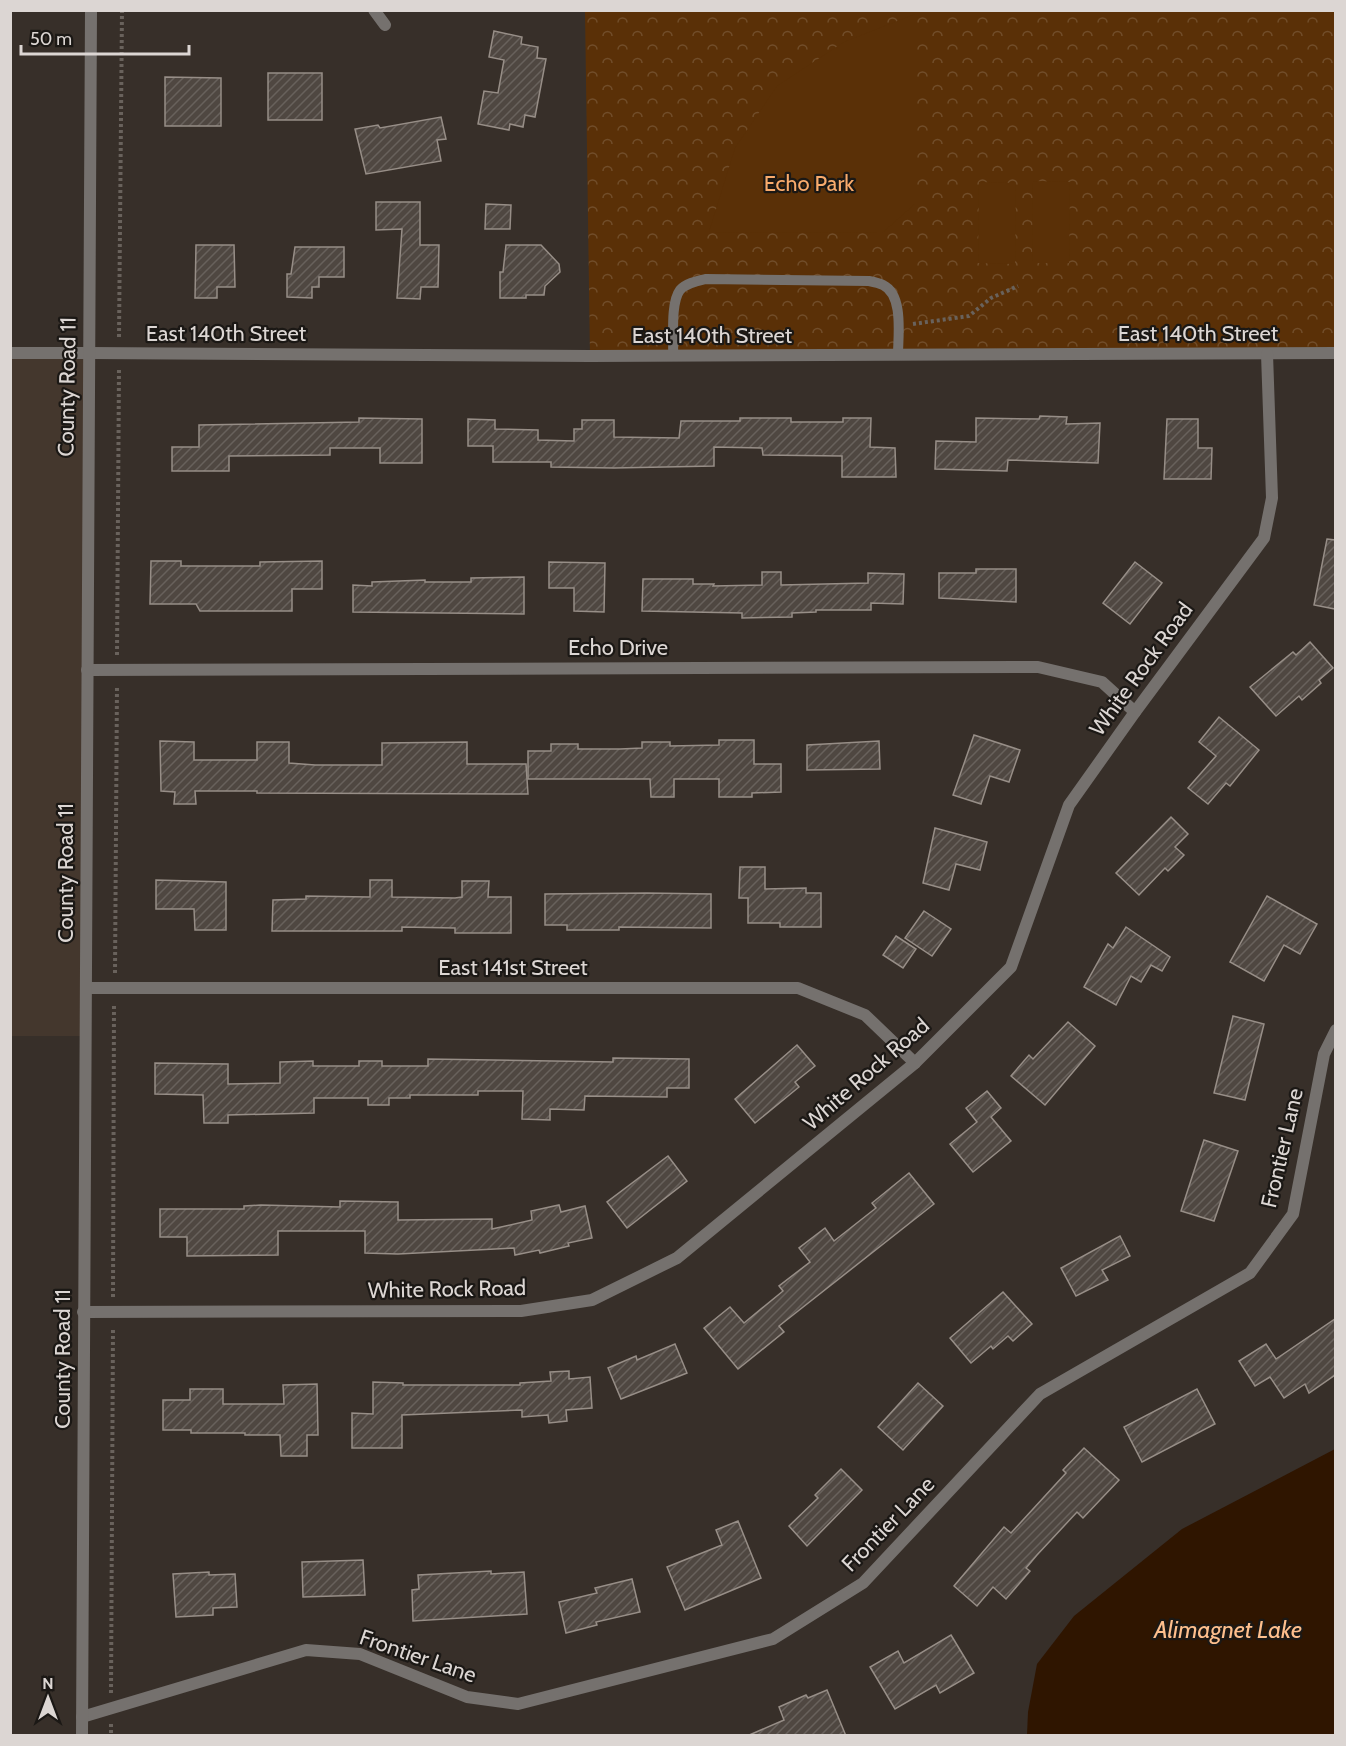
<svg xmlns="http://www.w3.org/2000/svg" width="1346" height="1746" font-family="Cabin,sans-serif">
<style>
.built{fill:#44372d}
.park{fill:url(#park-crowns)}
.pitch{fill:#5a3007}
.water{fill:#2f1500}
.building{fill:url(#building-hatch);stroke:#978e87;stroke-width:1.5}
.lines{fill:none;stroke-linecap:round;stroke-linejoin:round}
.path{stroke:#69625c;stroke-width:4;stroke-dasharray:3 3;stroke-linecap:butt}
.service{stroke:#75716e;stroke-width:10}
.minor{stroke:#75716e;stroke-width:12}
.tertiary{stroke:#75716e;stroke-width:12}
.labels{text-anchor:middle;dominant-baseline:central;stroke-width:4.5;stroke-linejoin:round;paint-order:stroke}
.park-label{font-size:22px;fill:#f9ab6c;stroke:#1b1815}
.street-label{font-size:22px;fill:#dcd6d3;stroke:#1b1815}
.water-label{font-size:24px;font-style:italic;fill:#febf8d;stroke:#1b1815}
</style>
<defs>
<pattern id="park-crowns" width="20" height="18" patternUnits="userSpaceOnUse" patternTransform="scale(1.5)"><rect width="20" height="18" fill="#5a3007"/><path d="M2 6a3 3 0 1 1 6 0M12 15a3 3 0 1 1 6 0" fill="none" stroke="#714d2a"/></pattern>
<pattern id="building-hatch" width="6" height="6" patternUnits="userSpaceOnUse" patternTransform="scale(1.5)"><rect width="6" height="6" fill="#4f4741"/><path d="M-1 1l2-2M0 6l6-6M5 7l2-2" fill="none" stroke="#68615c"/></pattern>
</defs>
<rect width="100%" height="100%" fill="#372f29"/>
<polygon class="built" points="10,353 89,353 84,1036 11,1036"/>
<polygon class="park" points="585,11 1335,11 1335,353 590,356"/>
<g class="pitch">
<polygon points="915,14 915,204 882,233 709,232 735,148 777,86 844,42"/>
<polygon points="1033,181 1070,182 1069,263 1032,263"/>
<polygon points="979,182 1016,183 1015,264 978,263"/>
</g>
<polygon class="water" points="1335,1449 1335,1735 1027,1735 1028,1712 1037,1664 1074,1616 1182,1529"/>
<g class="building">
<polygon points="494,31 522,37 521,44 538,47 537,58 546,59 535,117 525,115 523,127 510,124 509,130 478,124 484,91 498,93 504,60 489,57"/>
<rect x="268" y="73" width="54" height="47"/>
<polygon points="165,77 221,78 221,126 165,126"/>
<polygon points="441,117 446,139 437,140 441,161 366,174 355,129 378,125 380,128"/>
<polygon points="376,202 420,202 420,245 439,245 438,287 421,287 420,299 397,298 402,229 376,230"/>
<polygon points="486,204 511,205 510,229 485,229"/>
<polygon points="196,245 234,245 235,287 217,287 217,298 195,298"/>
<polygon points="506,245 541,245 559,264 560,272 545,286 544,295 526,295 526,298 500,298 500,272 503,272"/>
<polygon points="295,247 344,247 344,277 319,277 319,287 312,287 312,298 287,297 287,274 291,274"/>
<polygon points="1040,416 1067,417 1066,424 1100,423 1098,463 1008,460 1007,471 935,469 936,441 976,442 976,418 1039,419"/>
<polygon points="359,418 422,419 422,463 380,463 380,448 330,448 330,455 229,456 229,471 172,471 172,447 199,447 199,425 359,422"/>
<polygon points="740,418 791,418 791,422 843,422 843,418 871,418 870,447 895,448 896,477 842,477 842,456 763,455 762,448 714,447 714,466 614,468 551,467 551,462 493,462 493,446 468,446 468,419 495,420 495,429 538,430 538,440 574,441 574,429 582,429 582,420 614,420 614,437 679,438 681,421 740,421"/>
<polygon points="1167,419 1198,419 1198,448 1212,448 1211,479 1164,479"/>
<polygon points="1327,539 1335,540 1335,609 1314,605"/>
<polygon points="151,561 181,561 181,566 260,566 260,562 322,561 322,589 292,589 292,611 200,611 196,604 150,604"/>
<polygon points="549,562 605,563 604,612 574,611 574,588 549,588"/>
<polygon points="1135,562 1162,583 1130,624 1103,603"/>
<polygon points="976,569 1016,569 1016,602 939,598 939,573 976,573"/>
<polygon points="762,572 781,572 781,585 868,583 868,573 904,574 903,604 871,603 871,610 816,610 816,612 792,613 792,617 742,618 742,613 642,611 643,579 693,579 693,584 714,584 713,586 762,585"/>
<polygon points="524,577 524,614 353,612 353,585 372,586 372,582 425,580 425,582 471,582 471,578"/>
<polygon points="1310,642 1333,668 1319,680 1321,683 1302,700 1299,696 1276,716 1250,687 1293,652 1296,655"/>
<polygon points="1219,717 1259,750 1230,786 1226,783 1208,804 1188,788 1216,756 1199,742"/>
<polygon points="974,735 1020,750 1009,782 990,776 981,804 953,795"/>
<polygon points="719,740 754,740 754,764 781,764 781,792 752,793 752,797 719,797 719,779 674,779 674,797 651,797 650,779 528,779 528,751 551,751 551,744 578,744 578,749 620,749 642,748 642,742 670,742 670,746 719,745"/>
<polygon points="160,741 194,742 194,760 257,760 257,742 289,742 289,763 315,765 382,765 382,743 467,742 467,764 526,764 528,794 257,793 257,791 195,791 196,804 174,804 175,792 161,791"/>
<polygon points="879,741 880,769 807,770 807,745"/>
<polygon points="1171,817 1188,834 1175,847 1184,855 1168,871 1165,868 1139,895 1116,873"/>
<polygon points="935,828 987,842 980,870 956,864 949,890 923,883"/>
<polygon points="740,867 765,867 765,889 806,888 806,893 821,893 821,927 780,927 780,923 748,923 748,898 739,898"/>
<polygon points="156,880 226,882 226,930 195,930 194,909 156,909"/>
<polygon points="370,880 392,880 392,897 455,898 462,897 462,881 489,881 488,897 511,897 511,933 455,933 455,928 402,927 402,931 272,931 273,900 306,899 306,896 370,897"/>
<polygon points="647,893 711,894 711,928 619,927 619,930 567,930 567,925 545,925 545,894"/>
<polygon points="1267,896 1317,924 1300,954 1284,945 1264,981 1230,962"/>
<polygon points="924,911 951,929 932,956 905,938"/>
<polygon points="1126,927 1170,957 1162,971 1151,965 1141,982 1131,976 1116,1005 1084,987 1108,944 1113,948"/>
<polygon points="896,936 916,949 903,968 883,955"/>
<polygon points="1233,1016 1264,1024 1245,1100 1214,1093"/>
<polygon points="1068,1022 1095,1046 1045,1105 1011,1076 1029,1055 1033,1059"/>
<polygon points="797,1045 815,1066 795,1082 799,1087 755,1123 735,1099"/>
<polygon points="613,1058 689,1059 689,1088 667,1088 667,1097 585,1096 584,1110 550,1109 550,1120 522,1119 523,1091 478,1091 478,1095 410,1095 410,1098 389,1098 389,1105 368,1105 368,1098 314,1098 314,1113 228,1115 228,1123 204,1123 203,1095 155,1094 155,1063 228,1064 228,1084 280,1083 280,1062 313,1061 313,1066 359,1066 359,1061 382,1061 382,1066 428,1066 428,1059 613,1062"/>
<polygon points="987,1091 1001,1108 991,1117 1011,1141 973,1172 950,1144 977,1122 966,1108"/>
<polygon points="1204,1140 1238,1151 1214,1221 1181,1211"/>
<polygon points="668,1156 687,1181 627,1228 607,1202"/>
<polygon points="909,1173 934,1204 779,1326 784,1332 738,1369 704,1328 730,1307 744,1323 783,1291 779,1286 810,1262 799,1248 825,1228 834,1241 876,1208 872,1203"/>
<polygon points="340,1201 398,1202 398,1220 492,1219 492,1229 532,1220 531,1211 559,1205 561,1212 585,1206 592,1238 568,1243 569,1246 540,1253 539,1250 515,1255 514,1248 398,1254 365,1253 365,1231 278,1231 278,1255 187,1256 187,1237 160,1237 160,1209 244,1209 244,1206 261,1205 340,1207"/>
<polygon points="1120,1236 1130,1256 1102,1270 1108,1280 1076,1296 1061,1268"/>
<polygon points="1003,1292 1032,1324 1013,1341 1008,1336 993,1349 991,1346 971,1363 950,1338"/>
<polygon points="1335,1319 1335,1375 1309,1393 1305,1384 1284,1398 1270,1377 1255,1386 1239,1361 1266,1344 1276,1359"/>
<polygon points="675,1344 687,1373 621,1399 608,1368 636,1356 637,1360"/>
<polygon points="569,1371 569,1379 590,1377 592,1408 566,1410 567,1421 549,1423 548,1415 522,1417 522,1410 402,1415 402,1448 352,1448 352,1413 373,1414 373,1382 403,1383 403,1385 520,1385 520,1383 551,1381 550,1372"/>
<polygon points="918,1383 943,1406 903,1450 878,1427"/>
<polygon points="317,1384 318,1435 307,1435 307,1456 281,1456 280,1435 245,1435 245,1433 191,1433 191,1430 163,1430 163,1400 190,1400 190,1389 223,1389 223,1404 284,1404 283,1385"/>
<polygon points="1197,1389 1215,1424 1142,1462 1124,1427"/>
<polygon points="1084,1448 1119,1480 1083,1518 1077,1512 1037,1555 1026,1568 1030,1571 1006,1599 993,1587 977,1606 954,1586 1004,1527 1011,1533 1066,1473 1063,1470"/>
<polygon points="841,1469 862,1490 807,1546 789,1526 818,1498 815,1495"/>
<polygon points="738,1521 761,1578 685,1610 667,1567 722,1545 716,1530"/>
<polygon points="363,1560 365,1595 303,1597 302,1562"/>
<polygon points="491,1571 491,1574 524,1572 527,1614 413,1621 412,1590 419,1589 418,1575"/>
<polygon points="209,1572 209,1575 235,1574 237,1607 213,1608 213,1615 176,1617 173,1574"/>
<polygon points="632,1579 640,1612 596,1622 597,1625 566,1633 559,1602 597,1593 595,1588"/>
<polygon points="951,1635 974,1673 940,1693 936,1685 895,1709 870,1667 898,1651 904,1663"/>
<polygon points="827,1690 846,1736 747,1736 784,1720 779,1707 806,1695 808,1698"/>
</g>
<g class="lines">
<g class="path">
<polyline points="913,324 969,316 991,298 1018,286"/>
<polyline points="119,337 122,10"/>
<polyline points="117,655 119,368"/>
<polyline points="115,973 117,686"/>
<polyline points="113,1297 114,1004"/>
<polyline points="111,1693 113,1328"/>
<polyline points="111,1724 111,1736"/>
</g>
<path class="service" d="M673,356C674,340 670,303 680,290C686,283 697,281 706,279L869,281C874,282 879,283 883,285C904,295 898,336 898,355"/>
<g class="minor">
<polyline points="374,10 385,25"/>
<polyline points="89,353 590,356 1336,353"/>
<polyline points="87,670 1038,667 1102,682 1135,712"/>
<polyline points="86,988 798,988 865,1015 915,1063"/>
<polyline points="83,1312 521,1311 592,1300 677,1258 915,1063 1011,967 1069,805 1135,712 1264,538 1272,498 1267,354"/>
<polyline points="82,1717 306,1650 360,1654 467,1697 518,1704 773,1639 863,1583 1040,1394 1250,1273 1293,1214 1324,1054 1336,1030"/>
</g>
<g class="tertiary">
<polyline points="10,353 89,353"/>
<polyline points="82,1736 91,10"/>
</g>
</g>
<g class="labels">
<g class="park-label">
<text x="809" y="183">Echo Park</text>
</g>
<g class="street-label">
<text x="226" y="333">East 140th Street</text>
<text x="1198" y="333">East 140th Street</text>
<text x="712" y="335">East 140th Street</text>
<text transform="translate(67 387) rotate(-89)">County Road 11</text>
<text x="618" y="647">Echo Drive</text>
<text transform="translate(1141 669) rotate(-54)">White Rock Road</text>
<text transform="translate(65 873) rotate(-90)">County Road 11</text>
<text x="513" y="967">East 141st Street</text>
<text transform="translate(866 1074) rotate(-41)">White Rock Road</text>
<text transform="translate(1282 1148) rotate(-77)">Frontier Lane</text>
<text transform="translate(447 1289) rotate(-1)">White Rock Road</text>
<text transform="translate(62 1359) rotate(-90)">County Road 11</text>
<text transform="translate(888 1524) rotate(-46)">Frontier Lane</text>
<text transform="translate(418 1656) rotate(19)">Frontier Lane</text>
</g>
<g class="water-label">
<text x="1228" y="1629">Alimagnet Lake</text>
</g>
</g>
<rect width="1346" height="1746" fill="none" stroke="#dcd6d3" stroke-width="24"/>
<g transform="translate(48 1698)" stroke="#1b1815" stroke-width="4.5" paint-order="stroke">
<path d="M0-4.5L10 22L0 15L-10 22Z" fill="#dcd6d3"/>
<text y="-9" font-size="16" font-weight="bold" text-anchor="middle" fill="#dcd6d3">N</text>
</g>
<path d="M21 45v9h168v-9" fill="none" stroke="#dcd6d3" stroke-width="3"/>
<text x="30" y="45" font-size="18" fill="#dcd6d3" stroke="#1b1815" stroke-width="4.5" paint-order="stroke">50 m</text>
</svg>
